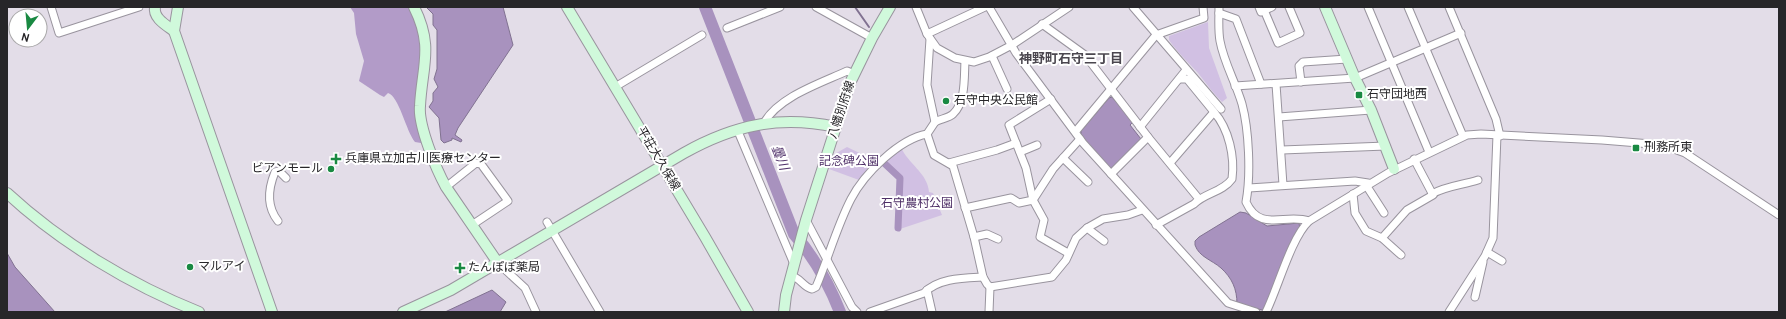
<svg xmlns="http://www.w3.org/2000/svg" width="1786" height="319" font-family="Overpass,'Noto Sans JP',sans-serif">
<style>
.green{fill:#d1c0e3}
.forest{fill:#b29bc8}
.water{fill:#a892be;stroke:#817291}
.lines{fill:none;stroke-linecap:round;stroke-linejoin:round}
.stream{stroke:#817291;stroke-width:2}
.canal{stroke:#a892be;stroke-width:7}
.river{stroke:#a892be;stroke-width:12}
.street-casing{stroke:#99949e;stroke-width:9}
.secondary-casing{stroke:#99949e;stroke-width:12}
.street{stroke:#fff;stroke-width:7}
.secondary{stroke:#d0f9db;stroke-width:10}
.poi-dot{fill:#198942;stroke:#fff;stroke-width:1.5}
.labels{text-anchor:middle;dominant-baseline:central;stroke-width:4;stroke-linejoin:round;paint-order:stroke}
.poi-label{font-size:12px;fill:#272629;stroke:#fff;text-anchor:start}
.street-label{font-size:12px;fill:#272629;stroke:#fff}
.park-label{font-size:12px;fill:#4e2f67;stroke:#fff}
.neighbourhood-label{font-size:13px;font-weight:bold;fill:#4b474f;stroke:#fff}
.water-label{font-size:13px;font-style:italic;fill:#50316a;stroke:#fff}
</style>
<rect width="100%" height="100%" fill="#e3dde8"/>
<g class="green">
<path d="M1208,22L1209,48L1227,98L1222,102C1213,93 1206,83 1198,73C1188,62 1178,53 1169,40V36Z"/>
<polygon points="847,147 874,160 859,180 829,169 833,155"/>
<path d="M901,147C907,163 928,173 929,192L933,193L942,215L900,229L901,178L885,162Z"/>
</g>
<path class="forest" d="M350,7H411L422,48L423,141L421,143L415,142C406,131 399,96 388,93L384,97L380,95L359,81L364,61L356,34L354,13Z"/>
<g class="water">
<polygon points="426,7 503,7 513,45 458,128 455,135 462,140 461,142 452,138 452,140 444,143 441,140 439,118 429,107 433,101 433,93 438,87 434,79 437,69 437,30 433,25 433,14"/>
<polygon points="1112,97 1133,122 1130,125 1141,139 1113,169 1109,169 1081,136 1081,131 1109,98"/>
<path d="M1240,212L1246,213L1267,226L1299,223L1300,229L1265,308L1262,310L1237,304C1237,289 1232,278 1221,268C1212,260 1199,257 1195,245V241L1199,237Z"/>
<polygon points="7,253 15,267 55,312 7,312"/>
<polygon points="492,290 506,302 500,312 445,312"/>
</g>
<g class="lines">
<polyline class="stream" points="855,7 869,27"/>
<polyline class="canal" points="884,163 900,178 898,228"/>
<path class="river" d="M705,7L794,234C814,257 829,284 840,312"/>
<defs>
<g id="street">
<polyline points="51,7 59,33 139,7"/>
<polyline points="816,7 872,38"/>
<polyline points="916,7 927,34 937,48 955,58 974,62 989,57 1012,45 1069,7"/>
<polyline points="989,7 1016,53 1083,143 1228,303 1256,312"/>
<polyline points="1133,7 1221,109"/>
<path d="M1219,7C1219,18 1218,30 1220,41C1224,63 1236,83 1242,104C1249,130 1251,175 1246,202C1260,233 1285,213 1309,221"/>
<polyline points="1259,7 1261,12 1272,7"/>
<polyline points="1368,7 1429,152"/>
<polyline points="1408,7 1463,136"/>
<polyline points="1449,7 1496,119 1500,136"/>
<polyline points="1264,10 1278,43 1300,33 1289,7"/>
<polyline points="1219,13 1236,19 1261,84"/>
<polyline points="1042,24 1085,55 1148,137 1199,199"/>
<polyline points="727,28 780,7"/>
<polyline points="927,34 985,7"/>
<polyline points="992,56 1007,89"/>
<polyline points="1180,79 1187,79 1214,112"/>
<polyline points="1301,82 1299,66 1303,62 1347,59"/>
<polyline points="1276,84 1283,185"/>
<polyline points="1235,86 1355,78 1461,33"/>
<polyline points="615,87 702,35"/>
<polyline points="1051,99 1009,125 1026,168 1033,200 1044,220 1040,237 1068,253"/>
<polyline points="1279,117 1371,110"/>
<path d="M935,122C940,119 949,118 953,114C966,102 964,77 965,61"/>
<path d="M764,123C778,97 821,83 847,71L854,74"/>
<polyline points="1140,127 1186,70"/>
<polyline points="737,129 794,264"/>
<polyline points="1076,131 1156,35 1204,18 1203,7"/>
<polyline points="927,134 934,155 953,166 974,237 983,277 987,284 990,287 1052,277 1066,260 1076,238 1087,228 1103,219 1128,215 1142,210"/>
<polyline points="1282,150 1386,146"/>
<polyline points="1020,152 1037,145"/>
<polyline points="1063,158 1088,182"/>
<polyline points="949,163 997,150 1016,143"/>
<polyline points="1111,174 1148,137"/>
<polyline points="1366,185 1384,213"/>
<polyline points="446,187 476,163 481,164 508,201 472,225"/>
<polyline points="1249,188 1355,181 1368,183"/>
<polyline points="1353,194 1355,213 1366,231 1382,238 1401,255"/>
<path d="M1432,194C1446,186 1463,185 1478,180"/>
<polyline points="965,208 1011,198 1019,203 1033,200 1053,169 1080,139"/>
<polyline points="806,220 852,307 857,312"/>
<path d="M278,221C266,206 268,189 275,172L279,171L286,178"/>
<polyline points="547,222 600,312"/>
<path d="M1156,225L1194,204C1204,193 1223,192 1232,179C1235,157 1229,129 1214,112L1170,163"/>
<polyline points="1087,228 1104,241"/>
<polyline points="974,237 987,234 998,239"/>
<polyline points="1382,238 1407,210 1433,195 1414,159"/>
<polyline points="1487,252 1502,261"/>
<polyline points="498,263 525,288 536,312"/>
<path d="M791,276C800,277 803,287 812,289L816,287C828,259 837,226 851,199C864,174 899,139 927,134L935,122L927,85L930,39"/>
<polyline points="927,290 932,312"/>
<polyline points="1475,297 1483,262"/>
<path d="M870,312L924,293C938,278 964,278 983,277"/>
<polyline points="989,312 990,287"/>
<path d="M1266,312C1278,288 1291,238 1309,221L1388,173L1467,135L1481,134L1602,140L1663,145L1685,153L1779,215"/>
<polyline points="1449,312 1485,256 1493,238 1497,135"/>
</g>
<g id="secondary">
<path d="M155,7C153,18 166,25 174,31"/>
<polyline points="178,7 174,31 272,312"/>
<path d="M414,7C434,47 422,66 420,106C418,125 436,169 446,187L498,263"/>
<polyline points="567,7 705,237 748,312"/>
<polyline points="1325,7 1355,78 1371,110 1394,169"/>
<path d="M7,193C61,243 131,285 199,312"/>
<path d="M403,312L451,290L684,153C734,125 779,115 836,127"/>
<polyline points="784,312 786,295 806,220 850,83 872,38 890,7"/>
</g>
</defs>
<use href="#street" class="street-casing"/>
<use href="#secondary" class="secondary-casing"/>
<use href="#street" class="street"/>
<use href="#secondary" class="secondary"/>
</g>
<g class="poi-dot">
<rect x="1355" y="91" width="8" height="8" rx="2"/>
<circle cx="946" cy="101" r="4"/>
<rect x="1632" y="144" width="8" height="8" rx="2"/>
<path d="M334 153h4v4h4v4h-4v4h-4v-4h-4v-4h4z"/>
<circle cx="331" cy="169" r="4"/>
<circle cx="190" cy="267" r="4"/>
<path d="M458 262h4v4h4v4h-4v4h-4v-4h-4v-4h4z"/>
</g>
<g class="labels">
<g class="poi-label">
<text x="1367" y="95">石守団地西</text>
<text x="954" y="101">石守中央公民館</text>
<text x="1644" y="148">刑務所東</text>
<text x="345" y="159">兵庫県立加古川医療センター</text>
<text x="323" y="169" text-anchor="end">ビアンモール</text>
<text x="198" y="267">マルアイ</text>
<text x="468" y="268">たんぽぽ薬局</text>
</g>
<g class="street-label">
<text transform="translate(842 110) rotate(-72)">八幡別府線</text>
<text transform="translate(658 159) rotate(59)">平荘大久保線</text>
</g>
<g class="park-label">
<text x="849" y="162">記念碑公園</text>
<text x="917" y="204">石守農村公園</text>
</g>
<g class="neighbourhood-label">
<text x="1071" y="60">神野町石守三丁目</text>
</g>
<g class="water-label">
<text transform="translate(779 158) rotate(69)">曇川</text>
</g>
</g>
<rect width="1786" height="319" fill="none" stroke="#272629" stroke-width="16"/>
<g transform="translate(28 28) rotate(196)"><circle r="19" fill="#ffffff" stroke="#a9a8a9"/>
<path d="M0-3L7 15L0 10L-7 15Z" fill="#198942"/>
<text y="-6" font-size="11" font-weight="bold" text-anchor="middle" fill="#272629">N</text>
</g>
</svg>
